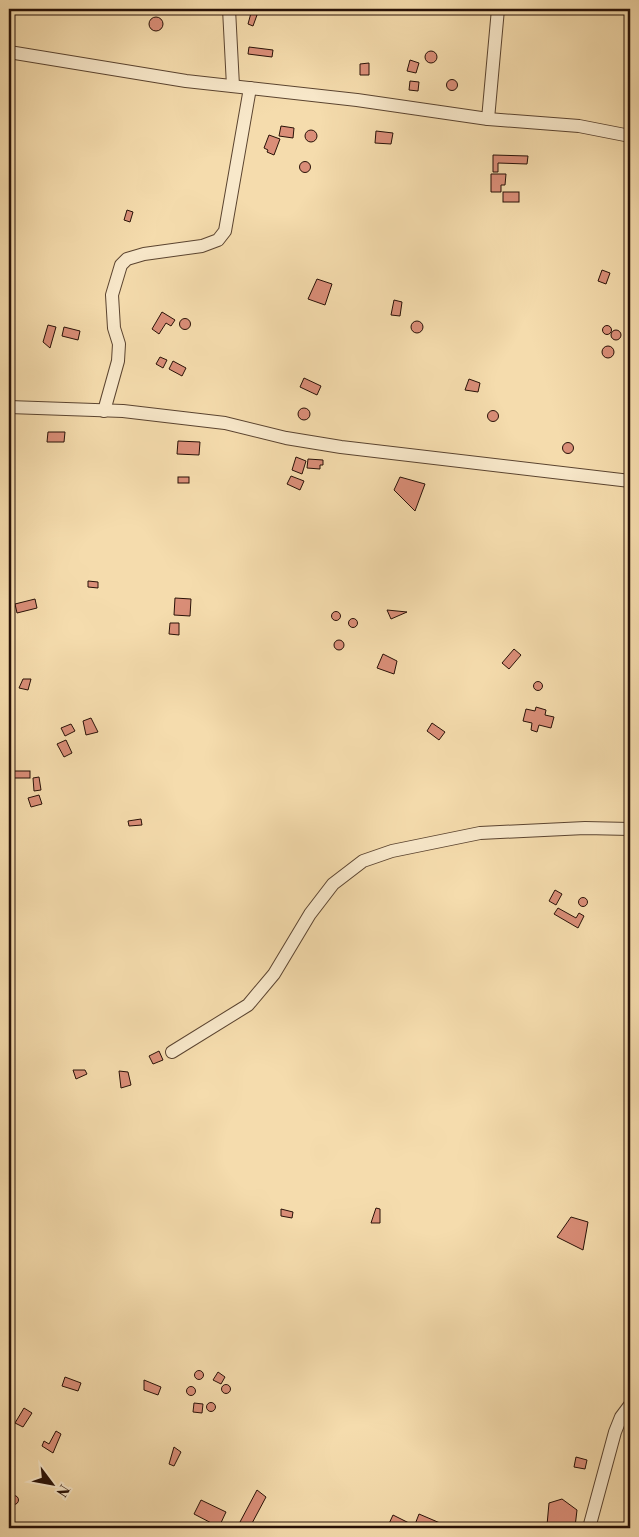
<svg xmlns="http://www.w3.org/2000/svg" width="639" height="1537" font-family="'Libre Bodoni',serif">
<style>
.building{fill:#da8e78;stroke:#281107}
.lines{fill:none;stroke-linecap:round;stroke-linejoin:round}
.street-casing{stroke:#5b4430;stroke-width:14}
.street{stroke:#f8e8ca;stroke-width:12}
</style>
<rect width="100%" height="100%" fill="#f5dcad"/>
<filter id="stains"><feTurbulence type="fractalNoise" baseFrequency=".004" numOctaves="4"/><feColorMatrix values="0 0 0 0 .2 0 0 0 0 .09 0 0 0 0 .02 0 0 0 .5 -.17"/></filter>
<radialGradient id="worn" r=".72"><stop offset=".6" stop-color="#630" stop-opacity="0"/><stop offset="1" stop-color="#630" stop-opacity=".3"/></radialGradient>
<g class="building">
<polygon points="251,13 257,15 253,26 248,24"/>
<circle cx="156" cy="24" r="7"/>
<polygon points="249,47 273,50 272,57 248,54"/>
<circle cx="431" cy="57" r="6"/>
<polygon points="410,60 419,63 416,73 407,71"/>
<polygon points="369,63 369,75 360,75 360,64"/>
<circle cx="452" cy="85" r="5.5"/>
<polygon points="410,81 419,82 418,91 409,90"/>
<polygon points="281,126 294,128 293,138 279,136"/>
<circle cx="311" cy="136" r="6"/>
<polygon points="376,131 393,133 391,144 375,143"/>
<polygon points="269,135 280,139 274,155 267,152 268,150 264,148"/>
<polygon points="493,155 528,156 527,164 498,163 498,172 493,172"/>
<circle cx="305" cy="167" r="5.5"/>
<polygon points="491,174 506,174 505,185 501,185 501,192 491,192"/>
<rect x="503" y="192" width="16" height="10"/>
<polygon points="127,210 133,212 130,222 124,220"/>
<polygon points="602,270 610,273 606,284 598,281"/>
<polygon points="317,279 332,284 325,305 308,299"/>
<polygon points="394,300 402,302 400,316 391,315"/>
<polygon points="162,312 175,320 171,326 166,323 159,334 152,329"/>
<circle cx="185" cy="324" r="5.5"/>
<circle cx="417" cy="327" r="6"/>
<polygon points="48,325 56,327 50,348 43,342"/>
<circle cx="607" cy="330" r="4.5"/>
<polygon points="64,327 80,331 78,340 62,336"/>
<circle cx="616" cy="335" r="5"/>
<circle cx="608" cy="352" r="6"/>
<polygon points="160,357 167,360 163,368 156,364"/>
<polygon points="173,361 186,368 182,376 169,369"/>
<polygon points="304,378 321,386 317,395 300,387"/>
<polygon points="469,379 480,383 478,392 465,390"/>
<circle cx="304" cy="414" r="6"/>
<circle cx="493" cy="416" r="5.5"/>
<polygon points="48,432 65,432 64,442 47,442"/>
<polygon points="178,441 200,442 199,455 177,454"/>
<circle cx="568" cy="448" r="5.5"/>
<polygon points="296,457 306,461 302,474 292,470"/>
<polygon points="308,459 323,460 323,465 320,465 320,469 307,468"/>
<polygon points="291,476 304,481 300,490 287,484"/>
<rect x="178" y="477" width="11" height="6"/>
<polygon points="400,477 425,484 415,511 394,490"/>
<polygon points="88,581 98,582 98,588 88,587"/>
<polygon points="175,598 191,599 190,616 174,615"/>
<polygon points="35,599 37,608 17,613 15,604"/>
<polygon points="387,610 407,612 391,619"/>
<circle cx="336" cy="616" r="4.5"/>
<circle cx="353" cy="623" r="4.5"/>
<polygon points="170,623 179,623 179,635 169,634"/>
<circle cx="339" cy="645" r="5"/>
<polygon points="514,649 521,655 509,669 502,663"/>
<polygon points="383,654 397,661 394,674 377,668"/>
<polygon points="23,679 31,679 28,690 19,688"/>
<circle cx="538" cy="686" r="4.5"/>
<polygon points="536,707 546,710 545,715 554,717 551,728 539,725 537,732 531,730 532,723 523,721 526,709 535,711"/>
<polygon points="91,718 98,732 86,735 83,721"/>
<polygon points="432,723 445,732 439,740 427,731"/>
<polygon points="71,724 75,731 65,736 61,728"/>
<polygon points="66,740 72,753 64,757 57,744"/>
<rect x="14" y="771" width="16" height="7"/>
<polygon points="39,777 41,790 34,791 33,778"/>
<polygon points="39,795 42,804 31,807 28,798"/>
<polygon points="141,819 142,825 129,826 128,821"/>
<polygon points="555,890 562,894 556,905 549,901"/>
<circle cx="583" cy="902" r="4.5"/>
<polygon points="558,908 576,918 579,913 584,916 578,928 554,914"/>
<polygon points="159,1051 163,1060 153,1064 149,1056"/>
<polygon points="73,1070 85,1070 87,1074 76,1079"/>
<polygon points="119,1071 128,1072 131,1085 121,1088"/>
<polygon points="376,1208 380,1209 380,1223 371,1223"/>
<polygon points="281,1209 293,1212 292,1218 281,1216"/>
<polygon points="571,1217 588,1222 583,1250 557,1237"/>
<circle cx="199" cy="1375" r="4.5"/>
<polygon points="218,1372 225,1377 221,1384 213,1380"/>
<polygon points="65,1377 81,1383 78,1391 62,1386"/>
<polygon points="144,1380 161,1387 158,1395 144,1390"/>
<circle cx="226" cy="1389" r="4.5"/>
<circle cx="191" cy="1391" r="4.5"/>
<circle cx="211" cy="1407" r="4.5"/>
<polygon points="194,1403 203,1404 202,1413 193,1412"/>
<polygon points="24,1408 32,1413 23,1427 15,1423"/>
<polygon points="56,1431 61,1434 53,1453 42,1446 44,1441 49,1444"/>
<polygon points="174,1447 181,1452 174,1466 169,1464"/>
<polygon points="576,1457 587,1460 585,1469 574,1467"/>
<polygon points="257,1490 266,1497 250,1527 240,1522"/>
<circle cx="14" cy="1500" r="4.5"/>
<polygon points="562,1499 577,1510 575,1527 547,1525 549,1503"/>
<polygon points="201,1500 226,1512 219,1527 194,1514"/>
<polygon points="419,1514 440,1523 438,1528 414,1527"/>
<polygon points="393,1515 409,1523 406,1528 387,1528"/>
</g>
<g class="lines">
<defs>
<g id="street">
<polyline points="229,9 233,86"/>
<polyline points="9,52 186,81 357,100 488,119 579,126 630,136"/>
<polyline points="488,119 498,9"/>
<polyline points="9,407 123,411 225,423 286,438 341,447 630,481"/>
<polyline points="104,411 118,361 119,344 114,328 112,295 121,265 127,259 144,254 202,246 218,240 225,231 250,88"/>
<polyline points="172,1052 248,1005 274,974 310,914 333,884 363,861 392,851 480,833 585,828 630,829"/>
<polyline points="589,1528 615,1432 621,1417 630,1405"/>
</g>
</defs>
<use href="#street" class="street-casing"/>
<use href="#street" class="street"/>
</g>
<rect width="639" height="1537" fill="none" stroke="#f5dcad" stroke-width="30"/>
<rect x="10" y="10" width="619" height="1517" fill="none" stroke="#281107" stroke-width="2.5"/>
<rect x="15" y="15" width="609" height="1507" fill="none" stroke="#281107"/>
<g transform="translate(52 1484) rotate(122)" stroke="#f8e8ca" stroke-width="4" paint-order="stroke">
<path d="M0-4L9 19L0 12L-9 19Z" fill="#281107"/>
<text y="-8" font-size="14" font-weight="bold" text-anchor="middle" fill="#281107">N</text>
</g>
<rect width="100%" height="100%" filter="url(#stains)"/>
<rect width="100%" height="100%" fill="url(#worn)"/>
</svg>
